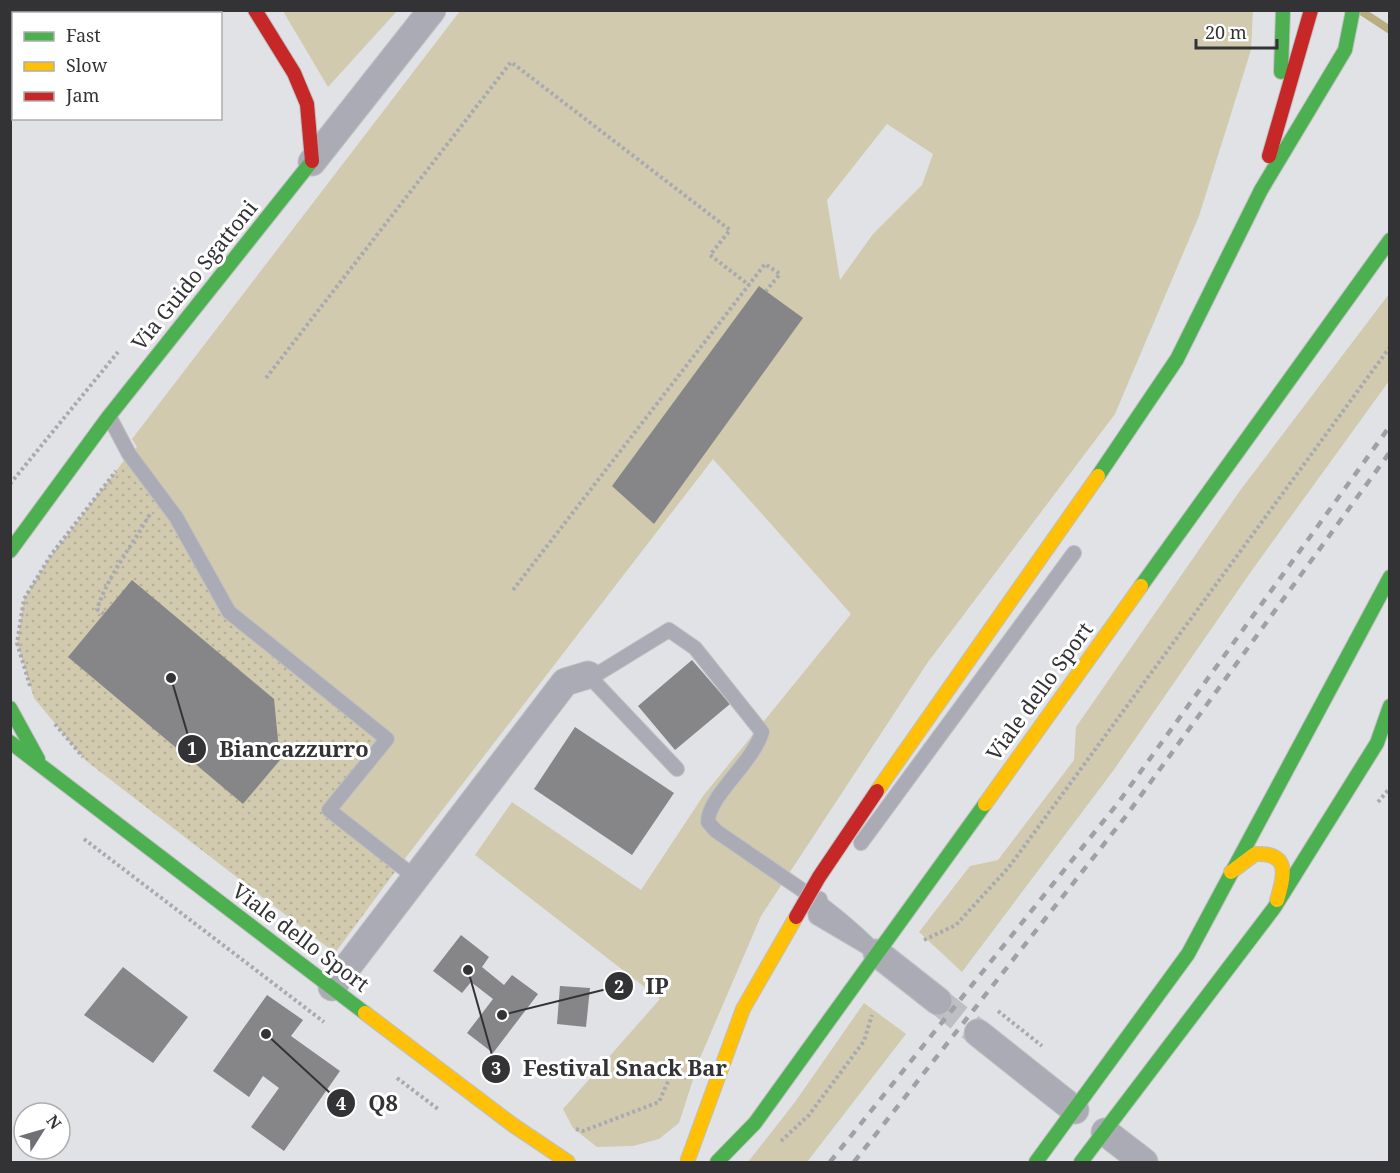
<svg xmlns="http://www.w3.org/2000/svg" width="1400" height="1173" font-family="'Noto Serif',serif">
<style>
.grass{fill:#d1caae;fill-rule:evenodd}
.park{fill:url(#park-dots)}
.lines{fill:none;stroke-linecap:round;stroke-linejoin:round}
.stream{stroke:#b8ae7f;stroke-width:8}
.building{fill:#868689}
.street-tunnel{stroke:#bebfc3;stroke-width:27;stroke-dasharray:27 14;stroke-linecap:butt}
.lane-casing{stroke:#bfc0c2;stroke-width:16}
.street-casing{stroke:#bfc0c2;stroke-width:29}
.fast-casing{stroke:#bfc0c2;stroke-width:16}
.slow-casing{stroke:#bfc0c2;stroke-width:16}
.jam-casing{stroke:#bfc0c2;stroke-width:16}
.path{stroke:#a9aab0;stroke-width:4;stroke-dasharray:3 3;stroke-linecap:butt}
.lane{stroke:#aaabb4;stroke-width:14}
.street{stroke:#aaabb4;stroke-width:27}
.fast{stroke:#4caf50;stroke-width:14}
.slow{stroke:#ffc107;stroke-width:14}
.jam{stroke:#c62828;stroke-width:14}
.rail{stroke:#a0a1a6;stroke-width:4.5;stroke-dasharray:8 8;stroke-linecap:butt}
.fast-bridge-casing{stroke:#bfc0c2;stroke-width:16;stroke-linecap:butt}
.slow-bridge-casing{stroke:#bfc0c2;stroke-width:16;stroke-linecap:butt}
.jam-bridge-casing{stroke:#bfc0c2;stroke-width:16;stroke-linecap:butt}
.fast-bridge{stroke:#4caf50;stroke-width:14}
.slow-bridge{stroke:#ffc107;stroke-width:14}
.jam-bridge{stroke:#c62828;stroke-width:14}
.labels{text-anchor:middle;dominant-baseline:central;stroke-width:6;stroke-linejoin:round;paint-order:stroke}
.street-label{font-size:21px;fill:#333336;stroke:#fff}
.leader{fill:none;stroke:#333336;stroke-width:2}
.callout-dot{fill:#333336;stroke:#fff;stroke-width:2}
.mark-label{font-size:18px;text-anchor:middle;font-weight:bold;fill:#fff}
.callout-label{font-size:22px;text-anchor:middle;font-weight:bold;fill:#333336;stroke:#fff;stroke-width:6;stroke-linejoin:round;paint-order:stroke}
</style>
<defs>
<pattern id="park-dots" width="8" height="8" patternUnits="userSpaceOnUse" patternTransform="scale(1.5)"><rect width="8" height="8" fill="#d1caae"/><path d="M2 2h.1M6 6h.1" fill="none" stroke="#b4ae96" stroke-width="1.8" stroke-linecap="round"/></pattern>
</defs>
<rect width="100%" height="100%" fill="#e1e2e6"/>
<g class="grass">
<polygon points="283,11 397,11 328,87"/>
<path d="M460,11H1253L1251,50L1199,216L1115,414L928,662L761,916L700,1058L679,1123L659,1139L633,1146L597,1147L573,1128L563,1109L660,999L475,855L512,802L641,890L703,796L851,614L713,459L400,865L329,810L229,612L129,454L137,447L132,439ZM887,124L933,154L922,185L873,234L840,280L827,200Z"/>
<polygon points="1389,294 1389,381 1250,573 1113,771 962,972 919,932 970,866 998,860 1074,760 1076,727 1239,492"/>
<polygon points="864,1003 906,1034 807,1162 748,1162 795,1102"/>
</g>
<polygon class="park" points="129,454 229,612 387,739 329,810 400,865 335,953 85,760 34,698 17,643 24,599 48,560"/>
<g class="lines">
<polyline class="stream" points="1361,11 1390,30"/>
</g>
<g class="building">
<polygon points="759,286 803,318 654,524 612,486"/>
<polygon points="132,580 274,699 280,760 243,804 68,657"/>
<polygon points="692,660 730,704 675,750 638,706"/>
<polygon points="575,727 674,793 632,855 534,789"/>
<polygon points="461,935 489,957 482,967 504,985 512,975 538,994 493,1053 467,1033 493,999 471,982 462,993 433,971"/>
<polygon points="123,967 188,1017 153,1063 84,1015"/>
<polygon points="560,986 590,988 586,1027 557,1024"/>
<polygon points="267,995 303,1020 291,1036 340,1071 284,1151 251,1127 279,1088 263,1076 249,1097 213,1071"/>
</g>
<g class="lines">
<polyline class="street-tunnel" points="938,1001 978,1033"/>
<defs>
<g id="lane">
<polyline points="110,418 129,454 176,517 229,612 387,739 329,810 416,878"/>
<path d="M588,675L599,673L669,630L695,648L762,732C753,763 708,796 708,822L716,831L786,879C819,901 849,924 877,953L816,917C814,911 816,905 820,899"/>
<polyline points="588,675 677,769"/>
<polyline points="861,843 1074,553"/>
</g>
<g id="street">
<polyline points="312,162 432,10"/>
<polyline points="877,953 938,1001"/>
<polyline points="332,987 565,682 588,675"/>
<polyline points="978,1033 1075,1110"/>
<polyline points="1105,1132 1144,1162"/>
</g>
<g id="fast">
<polyline points="1281,72 1283,10"/>
<polyline points="1261,190 1345,50 1353,10"/>
<polyline points="10,551 109,416 312,161"/>
<polyline points="1141,586 1390,240"/>
<polyline points="10,708 38,759"/>
<polyline points="10,742 365,1013"/>
<polyline points="717,1162 755,1123 985,804"/>
<polyline points="1036,1162 1188,954 1390,577"/>
<polyline points="1081,1162 1274,908 1377,743 1390,706"/>
</g>
<g id="slow">
<polyline points="985,804 1141,586"/>
<path d="M1231,872L1255,854C1290,852 1285,875 1277,900"/>
<polyline points="365,1013 513,1125 568,1162"/>
</g>
<g id="jam">
<polyline points="255,10 294,73 307,104 312,161"/>
<polyline points="1269,156 1311,10"/>
</g>
</defs>
<use href="#lane" class="lane-casing"/>
<use href="#street" class="street-casing"/>
<use href="#fast" class="fast-casing"/>
<use href="#slow" class="slow-casing"/>
<use href="#jam" class="jam-casing"/>
<g class="path">
<polyline points="266,378 511,62 730,230 710,255 749,285"/>
<polyline points="10,484 118,352"/>
<polyline points="513,590 765,264 780,274 766,291"/>
<path d="M104,614L97,609C109,574 132,546 150,514"/>
<polyline points="30,686 17,643 24,599 51,555 116,471"/>
<polyline points="55,724 83,757"/>
<polyline points="1378,802 1390,788"/>
<polyline points="84,839 324,1022"/>
<polyline points="924,940 956,925 1009,867 1390,347"/>
<polyline points="998,1011 1042,1046"/>
<polyline points="397,1078 438,1109"/>
<polyline points="576,1129 583,1131 659,1102 673,1070 687,1078"/>
<polyline points="781,1141 809,1115 864,1041 872,1015"/>
</g>
<use href="#lane" class="lane"/>
<use href="#street" class="street"/>
<use href="#fast" class="fast"/>
<use href="#slow" class="slow"/>
<use href="#jam" class="jam"/>
<g class="rail">
<polyline points="830,1162 1118,803 1390,426"/>
<polyline points="854,1162 1126,816 1390,452"/>
</g>
<defs>
<polyline id="fast-bridge" points="1098,476 1177,359 1261,190"/>
<g id="slow-bridge">
<polyline points="877,791 1098,476"/>
<polyline points="687,1162 743,1009 796,917"/>
</g>
<polyline id="jam-bridge" points="796,917 819,877 877,791"/>
</defs>
<use href="#fast-bridge" class="fast-bridge-casing"/>
<use href="#slow-bridge" class="slow-bridge-casing"/>
<use href="#jam-bridge" class="jam-bridge-casing"/>
<use href="#fast-bridge" class="fast-bridge"/>
<use href="#slow-bridge" class="slow-bridge"/>
<use href="#jam-bridge" class="jam-bridge"/>
</g>
<g class="labels">
<g class="street-label">
<text transform="translate(194 275) rotate(-51)">Via Guido Sgattoni</text>
<text transform="translate(1039 691) rotate(-54)">Viale dello Sport</text>
<text transform="translate(301 937) rotate(37)">Viale dello Sport</text>
</g>
</g>
<path class="leader" d="M171 678L192 749M502 1015L619 986M468 970L496 1069M266 1034L341 1103"/>
<g class="callout-dot">
<circle cx="171" cy="678" r="6"/>
<circle cx="502" cy="1015" r="6"/>
<circle cx="468" cy="970" r="6"/>
<circle cx="266" cy="1034" r="6"/>
<circle cx="192" cy="749" r="15"/>
<circle cx="619" cy="986" r="15"/>
<circle cx="496" cy="1069" r="15"/>
<circle cx="341" cy="1103" r="15"/>
</g>
<g class="mark-label">
<text x="192" y="755">1</text>
<text x="619" y="993">2</text>
<text x="496" y="1075">3</text>
<text x="341" y="1110">4</text>
</g>
<g class="callout-label">
<text x="294" y="757">Biancazzurro</text>
<text x="657" y="994">IP</text>
<text x="625" y="1076">Festival Snack Bar</text>
<text x="383" y="1111">Q8</text>
</g>
<rect width="1400" height="1173" fill="none" stroke="#333336" stroke-width="24"/>
<rect x="12" y="12" width="210" height="108" fill="#ffffff" stroke="#adadaf" stroke-width="1.5"/>
<rect x="24" y="32" width="30" height="9" fill="#4caf50" stroke="#adadaf" stroke-width="1.5"/>
<text x="66" y="42" font-size="18" fill="#333336">Fast</text>
<rect x="24" y="62" width="30" height="9" fill="#ffc107" stroke="#adadaf" stroke-width="1.5"/>
<text x="66" y="72" font-size="18" fill="#333336">Slow</text>
<rect x="24" y="92" width="30" height="9" fill="#c62828" stroke="#adadaf" stroke-width="1.5"/>
<text x="66" y="102" font-size="18" fill="#333336">Jam</text>
<g transform="translate(42 1131) rotate(53)"><circle r="28" fill="#ffffff" stroke="#adadaf" stroke-width="1.5"/>
<path d="M0-4.5L10 22L0 15L-10 22Z" fill="#707074"/>
<text y="-9" font-size="16" font-weight="bold" text-anchor="middle" fill="#333336">N</text>
</g>
<path d="M1196 39v9h81v-9" fill="none" stroke="#333336" stroke-width="3"/>
<text x="1205" y="39" font-size="18" fill="#333336" stroke="#ffffff" stroke-width="4.5" paint-order="stroke">20 m</text>
</svg>
